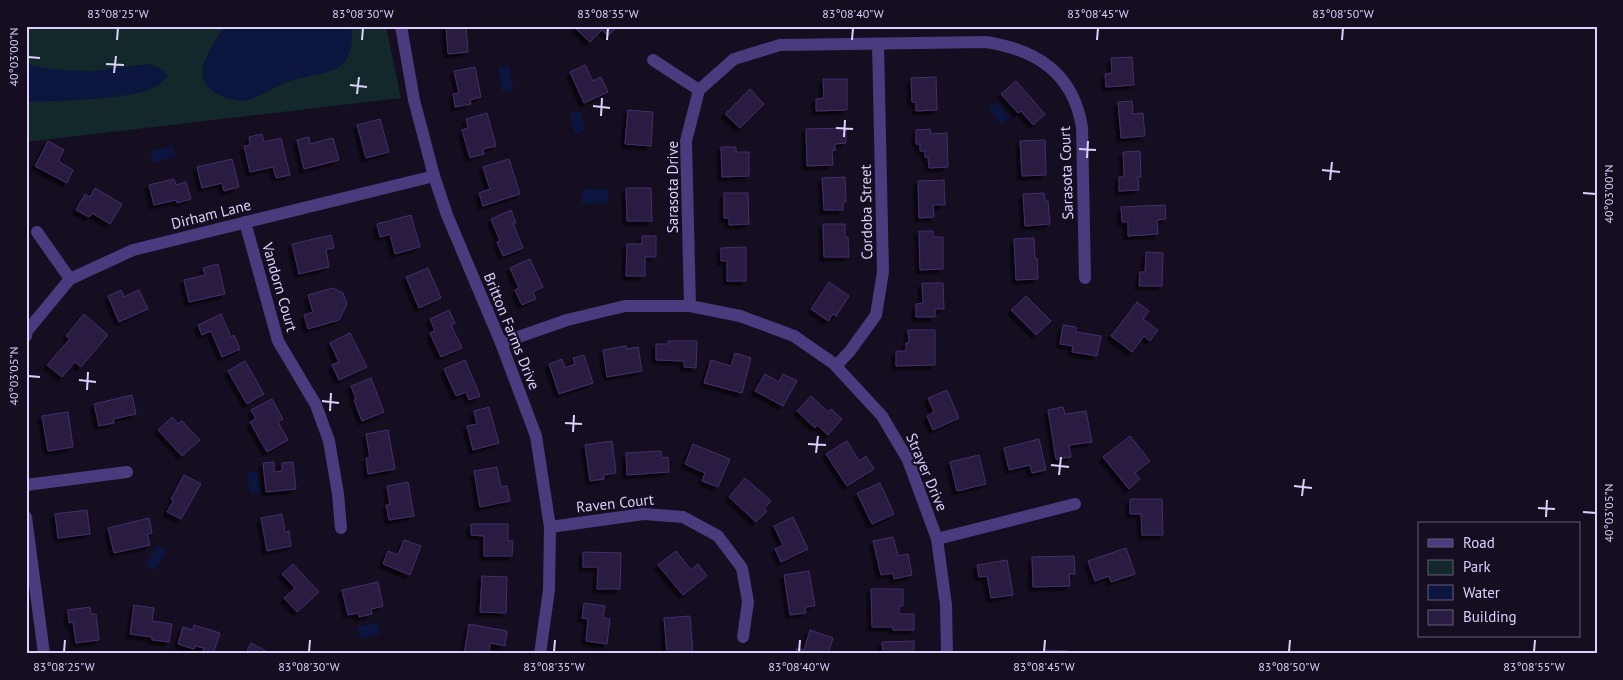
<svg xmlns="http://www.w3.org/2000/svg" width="1623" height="680" font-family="'PT Sans',sans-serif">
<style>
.green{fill:#12282b}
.water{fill:#0b153d}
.building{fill:#291b41;stroke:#452e6c;filter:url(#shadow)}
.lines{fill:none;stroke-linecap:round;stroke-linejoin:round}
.minor{stroke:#493b7e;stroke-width:12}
.ticks{fill:none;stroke:#ddd0fd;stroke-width:2}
.labels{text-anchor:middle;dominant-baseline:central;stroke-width:4.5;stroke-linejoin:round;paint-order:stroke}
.street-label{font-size:15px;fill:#ddd0fd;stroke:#150e21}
.neatline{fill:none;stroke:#ddd0fd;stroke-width:2}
.ticks-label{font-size:12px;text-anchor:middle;fill:#ddd0fd}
</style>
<defs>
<filter id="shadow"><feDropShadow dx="-4" dy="4" stdDeviation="1" flood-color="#0009"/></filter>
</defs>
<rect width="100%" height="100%" fill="#150e21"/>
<polygon class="green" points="26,26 386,26 401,98 26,142"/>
<g class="water">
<path d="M224,26H351C353,41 352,59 338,68C329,73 301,77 290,81C275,86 262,96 248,100C241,102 228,99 222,96C184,79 211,51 224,26Z"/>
<path d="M26,61L33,66L60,70L93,71L148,64L158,67L168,75C165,79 161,84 157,86C136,100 54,101 26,102Z"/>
<polygon points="509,66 514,90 502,92 498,68"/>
<polygon points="996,102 1010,117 1002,124 988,109"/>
<polygon points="580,111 586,130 575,134 569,114"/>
<polygon points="172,145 176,156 153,163 150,152"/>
<polygon points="608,189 608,203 582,204 582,190"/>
<polygon points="257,472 260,493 250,494 247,473"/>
<polygon points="157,545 167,551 155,571 145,565"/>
<polygon points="378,622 380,634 360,638 357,627"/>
</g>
<g class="building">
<polygon points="446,26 466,26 468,52 448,54"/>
<polygon points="618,26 608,36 602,30 590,42 574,27"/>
<polygon points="1132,57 1134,85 1106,87 1105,74 1112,73 1111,58"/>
<polygon points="585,65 593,81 601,77 608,92 584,103 570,72"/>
<polygon points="475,67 481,97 470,100 471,104 455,107 453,94 459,93 454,71"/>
<polygon points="936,77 937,110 916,111 916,102 912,102 911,78"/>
<polygon points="823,79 847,79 847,110 816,111 816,99 824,98"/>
<polygon points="1016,81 1045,114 1033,125 1021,111 1018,113 1001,94"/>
<polygon points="750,89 764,104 740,128 725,114"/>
<polygon points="1132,101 1133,114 1143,113 1145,136 1121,138 1118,102"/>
<polygon points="628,110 653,112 651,146 625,144"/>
<polygon points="487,113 496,146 483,149 484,154 470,158 462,130 468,128 466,119"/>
<polygon points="380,119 389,152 366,158 357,125"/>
<polygon points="846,128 846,143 835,144 835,150 832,151 833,165 807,166 806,129"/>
<polygon points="930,129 931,134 947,133 948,167 929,168 928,157 925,157 925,151 920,151 920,144 916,144 916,130"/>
<polygon points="262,134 264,142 281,138 290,175 276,178 273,167 250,172 244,146 250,145 249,137"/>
<polygon points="309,137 310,144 333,138 339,160 304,169 297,140"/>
<polygon points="1045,140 1046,175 1022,176 1020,141"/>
<polygon points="48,141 64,150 58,161 73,170 67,183 35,166"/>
<polygon points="721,147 736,147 736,152 749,152 749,176 722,177"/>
<polygon points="1140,151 1141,177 1138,177 1139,190 1119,191 1119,177 1124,177 1123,152"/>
<polygon points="232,159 239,187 224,191 222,183 202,188 197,167"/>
<polygon points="509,159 520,194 483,206 479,193 490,189 483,167"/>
<polygon points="845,177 846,202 843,202 843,210 824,210 822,178"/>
<polygon points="174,179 176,185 186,182 191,199 177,203 176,200 154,205 149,185"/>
<polygon points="944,180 945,205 933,205 934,217 919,218 918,181"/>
<polygon points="95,188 122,204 110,224 92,213 89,217 76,210 85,194 90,197"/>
<polygon points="626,188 651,188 652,221 627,221"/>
<polygon points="724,193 748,193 749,224 729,225 729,218 724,218"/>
<polygon points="1044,193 1045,201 1048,201 1050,224 1025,226 1023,194"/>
<polygon points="1165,205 1166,219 1157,220 1158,234 1128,236 1128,222 1122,222 1121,207"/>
<polygon points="511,210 516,223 513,223 523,248 503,256 497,242 500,241 491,219"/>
<polygon points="411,215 420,247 395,254 390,234 380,237 377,224"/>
<polygon points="823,224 845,224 845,237 848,237 849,257 824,257"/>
<polygon points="919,231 933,231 933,237 943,237 943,269 920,270"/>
<polygon points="331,235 334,248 326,250 329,267 299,274 292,244"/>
<polygon points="642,236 656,236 656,257 645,257 645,276 626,276 627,244 642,244"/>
<polygon points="1034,238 1035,258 1037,258 1038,279 1016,280 1014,239"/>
<polygon points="746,247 746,281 727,281 727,261 721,261 721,248"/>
<polygon points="1146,252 1163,253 1162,286 1139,286 1140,272 1145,272"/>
<polygon points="530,259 543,287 533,292 536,299 522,305 515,290 519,288 510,268"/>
<polygon points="218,264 225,294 189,302 184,280 205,275 203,268"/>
<polygon points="428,268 441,298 419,308 406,277"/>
<polygon points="829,282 849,296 836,316 833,314 828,321 811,309"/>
<polygon points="922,283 943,283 944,309 935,309 935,317 916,317 916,304 923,303"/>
<polygon points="333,288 343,293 347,304 339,320 308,329 304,315 313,312 308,295"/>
<polygon points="121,290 124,297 139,290 148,309 119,322 108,296"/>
<polygon points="1026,296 1051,321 1036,335 1011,310"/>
<polygon points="1137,302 1149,311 1143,319 1158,330 1150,341 1144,336 1132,352 1111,336"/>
<polygon points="449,310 455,323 451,325 462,348 441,357 430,333 435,331 430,319"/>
<polygon points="84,314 108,335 81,367 75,362 62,377 47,365 70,339 66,336"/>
<polygon points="221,314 231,337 234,335 240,349 222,357 211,331 202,335 198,325"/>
<polygon points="1063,325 1076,327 1076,332 1101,336 1097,356 1072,352 1073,346 1060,344"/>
<polygon points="908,330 935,330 935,365 896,366 896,351 906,351 906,343 909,343"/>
<polygon points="350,333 367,367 339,380 332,365 339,362 330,343"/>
<polygon points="668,341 697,341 696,368 684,367 684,361 656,360 656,344 668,344"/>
<polygon points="626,346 627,349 638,347 642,371 607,377 603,350"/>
<polygon points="735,353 751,358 742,393 704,383 711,360 731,366"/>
<polygon points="584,355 593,383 559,394 549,364 562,359 565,368 575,364 573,358"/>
<polygon points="465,360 480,396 469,400 466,392 456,396 444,369"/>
<polygon points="245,361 264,394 247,404 228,371"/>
<polygon points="765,374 779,382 783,374 797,381 783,406 755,391"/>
<polygon points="371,378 384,412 362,421 354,400 356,399 351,386"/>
<polygon points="947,390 959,418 933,430 927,416 934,412 928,398"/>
<polygon points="132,395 136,414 113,419 114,423 99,426 94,404"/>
<polygon points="811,396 828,412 831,409 842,419 828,435 817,425 815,428 797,411"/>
<polygon points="272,399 283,419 278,422 288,440 267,452 250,422 256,419 251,410"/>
<polygon points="489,407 499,443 473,450 467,426 477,424 474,411"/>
<polygon points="1063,407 1065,414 1086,411 1092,442 1069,445 1071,457 1056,459 1048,410"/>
<polygon points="68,412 73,447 48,451 42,416"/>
<polygon points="172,417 178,424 182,421 200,440 182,456 158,430"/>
<polygon points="388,430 395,469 368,474 366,458 370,458 366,434"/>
<polygon points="1130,436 1150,461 1135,473 1140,479 1129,489 1103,457"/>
<polygon points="1039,439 1046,470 1032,473 1030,465 1009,470 1004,448"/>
<polygon points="612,441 616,473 604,475 604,479 590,481 585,445"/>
<polygon points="847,441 859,461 866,456 874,469 847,486 826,454"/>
<polygon points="693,444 730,459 718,487 702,481 705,473 685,464"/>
<polygon points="661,451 662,458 668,457 669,472 627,475 626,453"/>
<polygon points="979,455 986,484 957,491 950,462"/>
<polygon points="274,462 274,472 282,471 282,463 293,462 296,489 266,492 263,463"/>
<polygon points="497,467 501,487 507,486 510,501 480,507 474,471"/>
<polygon points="184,475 201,484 181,519 167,512 174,500 171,499"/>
<polygon points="745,478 771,501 764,509 767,511 756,522 729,497"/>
<polygon points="408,482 414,516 389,520 386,505 390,505 387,486"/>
<polygon points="880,483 894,514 872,524 857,493"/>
<polygon points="1130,499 1162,499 1163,535 1142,535 1141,514 1130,514"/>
<polygon points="87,510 90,534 58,538 55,514"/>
<polygon points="282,514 285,532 289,531 291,546 267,551 261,518"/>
<polygon points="793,517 808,549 781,562 775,549 783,545 774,526"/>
<polygon points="149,518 152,533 147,534 150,545 114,553 108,528"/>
<polygon points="471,524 508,524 508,541 513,541 512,556 484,556 484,536 471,535"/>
<polygon points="893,537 898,556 908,554 912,575 894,579 893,573 881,575 873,541"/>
<polygon points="404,540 421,546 410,575 383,564 388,551 398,555"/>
<polygon points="1126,548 1135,574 1111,582 1109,576 1095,581 1088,561"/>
<polygon points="676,551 691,570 698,564 707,576 683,595 658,565"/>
<polygon points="583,552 621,553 620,589 597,589 598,567 583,567"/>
<polygon points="1074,556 1075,574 1069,574 1070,586 1033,587 1032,557"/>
<polygon points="1007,560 1013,595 991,598 987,576 979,577 977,565"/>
<polygon points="293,564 319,592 297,612 284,598 295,588 282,574"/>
<polygon points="809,571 815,606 805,607 806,613 790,615 784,575"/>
<polygon points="482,576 507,577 506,613 480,612"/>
<polygon points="378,582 383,606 371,609 372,614 359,617 358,613 348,615 342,590"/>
<polygon points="871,589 903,589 903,606 899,606 899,614 914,614 914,630 893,630 893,627 872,627"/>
<polygon points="584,603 605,606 603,618 610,619 607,644 586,641 588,619 582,618"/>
<polygon points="134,605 154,608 152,621 172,624 169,642 152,640 152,637 130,634"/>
<polygon points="90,607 91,614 96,614 99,640 76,643 73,622 69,623 68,610"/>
<polygon points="690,616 693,654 667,654 664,618"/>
<polygon points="469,624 507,631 505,646 490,643 489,654 464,654"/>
<polygon points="194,625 220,633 213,654 202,653 204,648 195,646 194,649 178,644 183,627 193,630"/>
<polygon points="810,630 833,638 828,654 795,654 797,648 804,650"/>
<polygon points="914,641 914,654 883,654 882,642"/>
<polygon points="251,643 271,654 245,654"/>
<polygon points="1046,650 1068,651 1068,654 1046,654"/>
</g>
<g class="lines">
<g class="minor">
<polyline points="401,26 414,100 434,176 447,215 501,343 536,436 550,527 549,590 540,654"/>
<polyline points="653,60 699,90"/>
<polyline points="245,222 278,341 316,405 329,441 338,494 341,528"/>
<polyline points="37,232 70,279"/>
<path d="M690,306L686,141L699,90L734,59L780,45L986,42C1037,50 1073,73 1082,127L1085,278"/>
<polyline points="26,336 27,331 70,279 133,250 434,176"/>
<polyline points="501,343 567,320 625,306 690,306 740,316 794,336 833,363 882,416 908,460 937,539 946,605 947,654"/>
<polyline points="836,366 850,351 876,315 883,272 878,44"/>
<polyline points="26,485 127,472"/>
<polyline points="26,517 44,654"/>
<polyline points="550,527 644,514 683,517 718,536 742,568 748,602 743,637"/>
<polyline points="937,539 1075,504"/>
</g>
</g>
<path class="ticks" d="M117,40L118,28M362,40L363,28M607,40L608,28M852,40L853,28M1097,40L1098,28M1342,40L1343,28M28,57L40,58M106,64L124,65M114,73L116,56M350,85L367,87M357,94L359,77M593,106L610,108M601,116L602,98M836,128L853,129M844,137L845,120M1079,149L1096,150M1087,158L1088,141M1322,170L1340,172M1330,180L1332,162M1583,193L1596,194M28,376L40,377M79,380L96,382M87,390L88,372M322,401L339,403M330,411L331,393M565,423L582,424M573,432L574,415M808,444L826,445M816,453L818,436M1051,465L1069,467M1059,475L1061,457M1294,486L1312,488M1302,496L1304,479M1538,508L1555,509M1583,512L1596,513M1546,517L1547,500M64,652L65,640M309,652L310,640M554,652L555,640M799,652L800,640M1044,652L1045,640M1289,652L1290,640M1534,652L1535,640"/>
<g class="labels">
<g class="street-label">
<text transform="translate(1066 173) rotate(-92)">Sarasota Court</text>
<text transform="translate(672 187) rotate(-90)">Sarasota Drive</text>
<text transform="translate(866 212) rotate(-91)">Cordoba Street</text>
<text transform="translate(211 214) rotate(-14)">Dirham Lane</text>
<text transform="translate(280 287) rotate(74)">Vandorn Court</text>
<text transform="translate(512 331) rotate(68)">Britton Farms Drive</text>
<text transform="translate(927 472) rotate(67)">Strayer Drive</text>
<text transform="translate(615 503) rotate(-6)">Raven Court</text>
</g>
</g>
<rect width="1623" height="680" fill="none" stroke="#150e21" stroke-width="55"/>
<rect x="1418" y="522" width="162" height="115" fill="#150e21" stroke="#655c79"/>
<rect x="1428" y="539" width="25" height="8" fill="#493b7e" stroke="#655c79"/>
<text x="1463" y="548" font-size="15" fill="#ddd0fd">Road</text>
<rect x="1428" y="560" width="25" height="15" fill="#12282b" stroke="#655c79"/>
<text x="1463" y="572" font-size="15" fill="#ddd0fd">Park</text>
<rect x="1428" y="585" width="25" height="15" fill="#0b153d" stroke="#655c79"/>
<text x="1463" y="598" font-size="15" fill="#ddd0fd">Water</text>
<rect x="1428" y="610" width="25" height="15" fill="#291b41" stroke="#655c79"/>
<text x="1463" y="622" font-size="15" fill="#ddd0fd">Building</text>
<rect x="28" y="28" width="1568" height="624" class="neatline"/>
<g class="ticks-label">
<text x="118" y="18">83°08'25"W</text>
<text x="363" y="18">83°08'30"W</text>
<text x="608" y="18">83°08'35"W</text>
<text x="853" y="18">83°08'40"W</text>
<text x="1098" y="18">83°08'45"W</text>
<text x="1343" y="18">83°08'50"W</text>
<text transform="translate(14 57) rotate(-90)" y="4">40°03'00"N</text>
<text transform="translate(1609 194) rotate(-90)" y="4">40°03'00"N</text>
<text transform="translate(14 376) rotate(-90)" y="4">40°03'05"N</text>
<text transform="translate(1609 513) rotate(-90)" y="4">40°03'05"N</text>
<text x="64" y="671">83°08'25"W</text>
<text x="309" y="671">83°08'30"W</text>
<text x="554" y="671">83°08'35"W</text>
<text x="799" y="671">83°08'40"W</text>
<text x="1044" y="671">83°08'45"W</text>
<text x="1289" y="671">83°08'50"W</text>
<text x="1534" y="671">83°08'55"W</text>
</g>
</svg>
